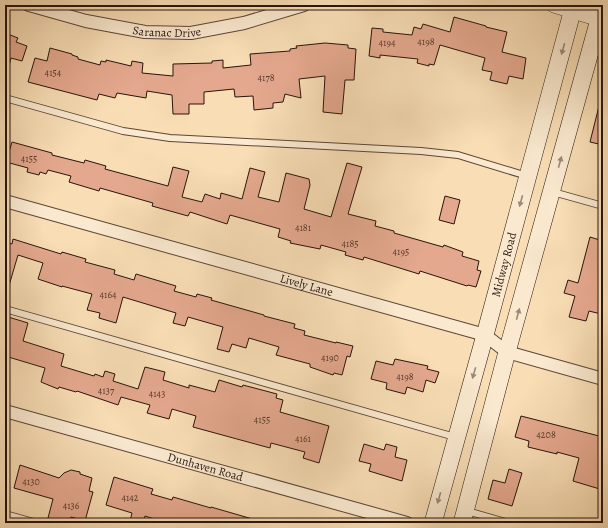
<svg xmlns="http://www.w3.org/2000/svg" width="608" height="528" font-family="Alegreya,serif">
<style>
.building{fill:#e4a88e;stroke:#28140c}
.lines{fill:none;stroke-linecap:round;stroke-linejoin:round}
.service-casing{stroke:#5c4636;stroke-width:8}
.minor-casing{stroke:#5c4636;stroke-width:14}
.tertiary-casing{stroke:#5c4636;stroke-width:16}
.secondary-casing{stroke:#28140c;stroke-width:18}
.service{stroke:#fae9cf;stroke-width:6}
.minor{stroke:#fae9cf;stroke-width:12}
.tertiary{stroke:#fae9cf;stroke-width:15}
.secondary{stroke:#fae9cf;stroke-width:17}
.oneway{fill:#9c8977}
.labels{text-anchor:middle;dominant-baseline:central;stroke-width:3;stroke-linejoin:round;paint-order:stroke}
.number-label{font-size:10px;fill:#57392c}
.street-label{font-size:12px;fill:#28140c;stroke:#fae9cf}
</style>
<rect width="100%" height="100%" fill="#f8ddb5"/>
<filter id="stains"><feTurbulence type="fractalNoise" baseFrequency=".005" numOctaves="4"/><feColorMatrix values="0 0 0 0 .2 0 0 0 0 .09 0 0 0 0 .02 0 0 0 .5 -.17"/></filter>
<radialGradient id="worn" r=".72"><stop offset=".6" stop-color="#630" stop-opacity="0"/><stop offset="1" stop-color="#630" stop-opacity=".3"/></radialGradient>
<g class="building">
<polygon points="454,17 486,26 486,27 507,32 502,52 526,58 523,79 509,76 507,84 490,80 492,72 482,70 485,58 440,45 434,65 429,64 429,66 417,63 418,59 380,55 380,58 369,56 372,28 383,29 383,32 412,35 414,27 421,29 423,24 450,32"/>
<polygon points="5,33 18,38 16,42 27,46 22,61 11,58 8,70 5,69"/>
<polygon points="325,43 348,45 348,48 356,49 354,80 345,80 342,114 323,112 325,76 299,79 301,98 285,94 283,102 273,103 273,108 254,110 253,96 235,97 234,89 204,92 204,104 189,104 189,114 173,114 172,95 147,91 146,98 117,93 115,98 99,94 97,100 28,82 35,58 47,61 50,48 72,54 72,55 78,57 78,59 100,65 101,61 106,62 106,60 131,66 132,61 143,63 142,73 173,76 173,64 212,63 212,61 223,60 223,68 251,65 250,54 290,51 290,49 297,48 296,46"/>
<polygon points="599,106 603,106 603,145 590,142"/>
<polygon points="12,142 52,153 52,155 84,163 85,160 106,166 105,169 168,186 173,167 189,171 182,197 202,202 205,194 220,199 221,193 242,199 250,168 265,172 258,197 279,202 286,173 309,179 310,185 304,209 331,217 347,163 362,167 348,214 376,221 375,226 394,231 394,233 443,247 444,245 463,252 462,256 479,261 477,270 481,271 476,287 468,285 467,286 420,271 419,274 364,257 363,260 345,255 346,252 321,245 320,249 290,243 291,241 278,237 280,229 230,215 227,224 190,212 188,216 152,206 153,203 100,188 99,191 69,182 71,176 48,170 46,174 40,172 39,175 27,172 28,168 6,162"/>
<polygon points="445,196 460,200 454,224 439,220"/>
<polygon points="590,237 603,241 603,308 601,314 589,311 586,321 569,317 575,296 564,293 568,280 578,283"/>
<polygon points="13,239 61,254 62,252 86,259 85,262 115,270 114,274 134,280 136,274 176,286 174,291 196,297 197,294 212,298 211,300 264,315 264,316 295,324 294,328 305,331 304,335 336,343 336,342 353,346 350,357 347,356 342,375 334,373 333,375 310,367 310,364 276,355 279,347 249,338 246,348 232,344 229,352 217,349 223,327 188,317 185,326 173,323 176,313 123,297 116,323 99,318 100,313 87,310 92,294 62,286 62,287 38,279 43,263 18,255 8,289 5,288 5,242 12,244"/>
<polygon points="5,316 28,323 23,341 64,354 61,366 94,376 95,374 103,377 105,371 115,374 113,381 138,389 145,367 165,372 163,380 189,388 189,385 215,392 219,380 242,387 243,385 277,394 276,398 283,400 280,412 329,426 319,463 303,458 305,452 271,443 270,448 193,427 196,416 172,409 169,419 147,413 150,405 121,397 118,405 77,391 76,392 59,387 58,389 41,382 45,368 5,356"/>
<polygon points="395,359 428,366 427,369 439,372 435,383 426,380 423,392 407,387 405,394 386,389 387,383 371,379 376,361 393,365"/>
<polygon points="521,416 603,437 603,490 573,481 579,458 557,452 557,454 528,447 529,441 515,437"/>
<polygon points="364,444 384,450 386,444 397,447 395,457 407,460 402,481 369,471 371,464 359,461"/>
<polygon points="20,465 59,478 64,473 71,470 80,472 80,474 92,478 89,491 93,492 85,521 71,517 69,523 56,523 56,520 48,518 53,499 14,488"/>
<polygon points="509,469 522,473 512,506 488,499 493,480 505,483"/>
<polygon points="114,477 153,489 151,494 172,500 173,497 211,508 211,507 256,520 255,523 167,523 145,516 143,523 137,523 130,521 132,513 106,505"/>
</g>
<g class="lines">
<defs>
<g id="service">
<polyline points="5,98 123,131 170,138 421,151 458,155 527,176"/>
<polyline points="553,192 603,206"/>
<polyline points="5,309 455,437"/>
<polyline points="467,511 509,523"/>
<polyline points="5,514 37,523"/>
</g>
<g id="minor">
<path id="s1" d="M29,5L86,21L145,32L191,33L244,23L304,5"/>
<path id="s2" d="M5,201L485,335L507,352L603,379"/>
<path id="s3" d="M5,411L407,523"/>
</g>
<polyline id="tertiary" points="554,5 603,20"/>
<g id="secondary">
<path id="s4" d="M433,523L485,335L574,5"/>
<polyline points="462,523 507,352 603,5"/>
</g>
</defs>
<use href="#service" class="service-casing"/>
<use href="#minor" class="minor-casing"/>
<use href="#tertiary" class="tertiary-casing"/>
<use href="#secondary" class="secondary-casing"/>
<use href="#service" class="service"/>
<use href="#minor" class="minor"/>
<use href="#tertiary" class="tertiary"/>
<use href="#secondary" class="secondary"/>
</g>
<defs><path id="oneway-solid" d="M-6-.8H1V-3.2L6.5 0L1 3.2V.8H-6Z"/></defs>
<g class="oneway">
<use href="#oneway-solid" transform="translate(563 49) rotate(105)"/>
<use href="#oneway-solid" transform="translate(560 162) rotate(-75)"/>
<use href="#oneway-solid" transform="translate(521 201) rotate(105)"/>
<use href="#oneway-solid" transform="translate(518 314) rotate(-75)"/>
<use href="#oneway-solid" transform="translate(474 373) rotate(106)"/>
<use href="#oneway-solid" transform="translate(439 498) rotate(106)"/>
</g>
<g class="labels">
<g class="number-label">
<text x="426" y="41">4198</text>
<text x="387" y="42">4194</text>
<text x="53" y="72">4154</text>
<text x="266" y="77">4178</text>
<text x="29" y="158">4155</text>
<text x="303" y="227">4181</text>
<text x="350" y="243">4185</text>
<text x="401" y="251">4195</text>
<text x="108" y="294">4164</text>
<text x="330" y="357">4190</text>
<text x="405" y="376">4198</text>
<text x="106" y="390">4137</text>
<text x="157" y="393">4143</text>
<text x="262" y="419">4155</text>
<text x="546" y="434">4208</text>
<text x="303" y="438">4161</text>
<text x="31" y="481">4130</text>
<text x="130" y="497">4142</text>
<text x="71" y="505">4136</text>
</g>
<g class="street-label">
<text stroke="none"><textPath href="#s1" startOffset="141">Saranac Drive</textPath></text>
<text stroke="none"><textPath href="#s4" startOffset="268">Midway Road</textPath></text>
<text stroke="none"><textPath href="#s2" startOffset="313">Lively Lane</textPath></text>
<text stroke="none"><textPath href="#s3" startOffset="208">Dunhaven Road</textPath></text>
</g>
</g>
<rect width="608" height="528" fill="none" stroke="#f8ddb5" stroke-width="20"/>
<rect x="6" y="6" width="596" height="516" fill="none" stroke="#28140c" stroke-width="2"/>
<rect x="10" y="10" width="588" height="508" fill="none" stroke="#28140c"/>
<rect width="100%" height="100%" filter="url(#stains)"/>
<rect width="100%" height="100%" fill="url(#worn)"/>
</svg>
